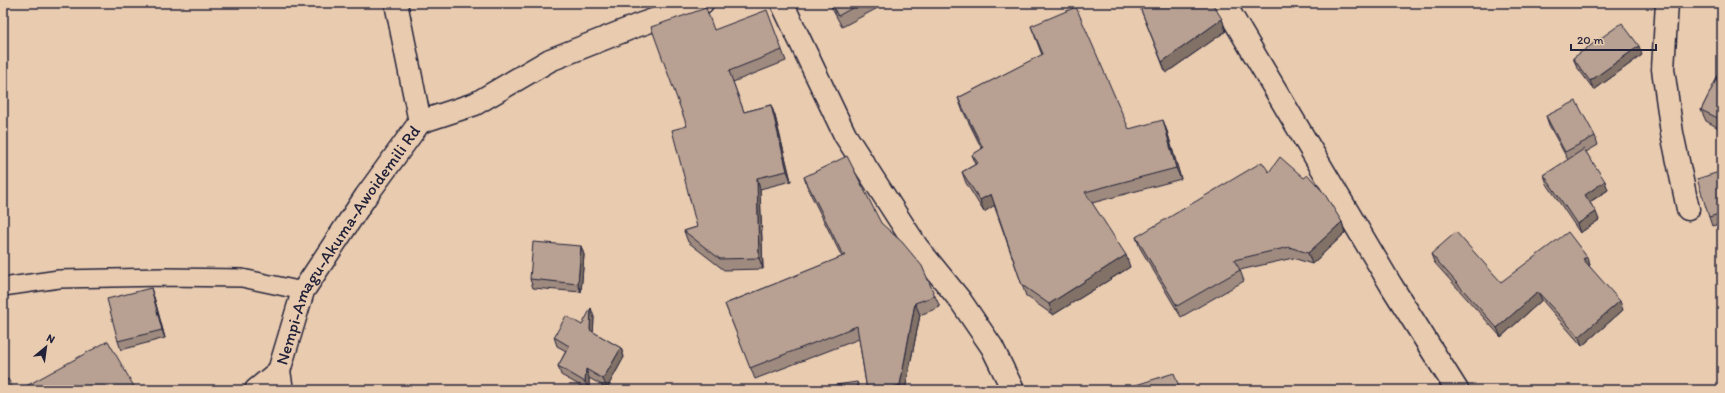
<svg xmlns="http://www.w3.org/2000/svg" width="1725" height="393" font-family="Itim,sans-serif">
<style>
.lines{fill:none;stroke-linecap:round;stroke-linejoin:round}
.lane-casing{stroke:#22223b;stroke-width:20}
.street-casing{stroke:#22223b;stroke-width:25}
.lane{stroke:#e9cbaf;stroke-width:17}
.street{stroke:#e9cbaf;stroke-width:22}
.wall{fill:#9e8a7e;stroke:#22223b}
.shaded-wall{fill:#817166;stroke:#22223b}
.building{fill:#b8a192;stroke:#22223b}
.labels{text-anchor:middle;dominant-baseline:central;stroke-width:3;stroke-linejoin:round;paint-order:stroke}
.street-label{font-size:17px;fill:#22223b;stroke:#e9cbaf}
</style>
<rect width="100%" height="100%" fill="#e9cbaf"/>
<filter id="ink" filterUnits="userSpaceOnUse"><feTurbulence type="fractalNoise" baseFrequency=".025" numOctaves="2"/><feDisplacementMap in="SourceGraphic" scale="8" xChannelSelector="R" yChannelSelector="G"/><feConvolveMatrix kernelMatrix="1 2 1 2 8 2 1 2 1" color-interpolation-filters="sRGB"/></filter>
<g filter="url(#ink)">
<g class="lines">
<defs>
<polyline id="lane" points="3,287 59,279 165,277 242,278 303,291"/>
<g id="street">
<polyline points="396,3 420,122"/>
<polyline points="782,3 845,135 917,247 960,300 992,347 1013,390"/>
<polyline points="1224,3 1391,285 1457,390"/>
<polyline points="1667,3 1663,69 1672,133 1688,209"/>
<polyline points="256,390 279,371"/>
<path id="s1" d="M282,390L279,371L303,291L366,196L420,122L475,104L550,60L636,26L702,3"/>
</g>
</defs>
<use href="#lane" class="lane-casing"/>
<use href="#street" class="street-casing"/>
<use href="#lane" class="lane"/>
<use href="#street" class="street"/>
</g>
<g class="wall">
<polygon points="829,3 887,3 842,27"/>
<polygon points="1141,10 1222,19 1226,31 1166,73"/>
<polygon points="1031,26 1129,129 1167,131 1181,179 1092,203 1130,267 1053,315 1026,296 994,205 984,212 966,183 962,172 976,164 972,155 982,149 962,109 958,98 1042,55"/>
<polygon points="714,30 782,50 786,61 733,82 744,112 771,105 775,116 791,181 760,189 763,269 724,270 688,242 684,231 697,227 687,126"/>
<polygon points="1642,55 1594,90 1577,67 1573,58"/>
<polygon points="1722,68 1722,130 1706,121 1701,110"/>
<polygon points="1546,116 1595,136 1598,145 1586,152 1608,190 1590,202 1599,220 1580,233 1547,184 1544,175 1568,160 1549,125"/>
<polygon points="1722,171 1722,223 1712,226 1709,217"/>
<polygon points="1269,172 1342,222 1345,233 1312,264 1293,258 1240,270 1244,281 1181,317 1140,248 1136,237"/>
<polygon points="804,177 881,223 935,296 940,307 920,315 905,390 867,390 859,339 755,379 725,304 842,257 808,189"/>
<polygon points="581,246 584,255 581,292 533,288 530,279"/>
<polygon points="1431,254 1501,282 1587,257 1590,265 1589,266 1623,310 1582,346 1542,300 1501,337 1434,262"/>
<polygon points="154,297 165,338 121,350 118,341"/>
<polygon points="594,317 593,332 621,348 624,357 607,388 589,378 589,390 588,390 561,375 558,366 566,351 557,346 554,337 582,325"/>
</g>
<g class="shaded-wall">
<polygon points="1222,19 1226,31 1166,73 1162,62"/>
<polygon points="1639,46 1642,55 1594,90 1590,81"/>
<polygon points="771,105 775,116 791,181 787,171"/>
<polygon points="1163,120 1167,131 1181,179 1176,168"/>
<polygon points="757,178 760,189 763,269 759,258"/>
<polygon points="1605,181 1608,190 1588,203 1585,195"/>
<polygon points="991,194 995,205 984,212 980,200"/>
<polygon points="1596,212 1599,220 1580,233 1577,224"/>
<polygon points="1342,222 1345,233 1312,264 1308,253"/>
<polygon points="581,246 584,255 581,292 578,284"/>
<polygon points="1126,255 1130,267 1053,315 1049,304"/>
<polygon points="1587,257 1590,265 1587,268 1583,259"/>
<polygon points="151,288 154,297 165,338 162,330"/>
<polygon points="1538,292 1542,300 1501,337 1497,328"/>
<polygon points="1620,301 1623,310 1582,346 1579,337"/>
<polygon points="915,303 920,315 905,390 902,390 900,385"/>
<polygon points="591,308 594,317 593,338 590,330"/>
<polygon points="621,348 624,357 607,388 603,379"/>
<polygon points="586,369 589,378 589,390 585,382"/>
<polygon points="857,382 860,390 858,390"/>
</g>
<g class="building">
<polygon points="831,3 861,3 838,16"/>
<polygon points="1144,3 1212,3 1222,19 1162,62 1141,10"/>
<polygon points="1076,7 1129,129 1163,120 1176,168 1085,192 1126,255 1049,304 1022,285 991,194 980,200 962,172 978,163 972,155 983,148 958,98 1043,54 1031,26"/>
<polygon points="706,8 714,30 767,10 782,50 729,71 744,112 771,105 787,171 757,178 759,258 720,259 684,231 697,227 672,130 687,126 651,27"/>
<polygon points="1622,23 1639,46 1590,81 1573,58"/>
<polygon points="1722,68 1722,120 1701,110"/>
<polygon points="1576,101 1595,136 1565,152 1546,116"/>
<polygon points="1584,149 1605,181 1585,195 1596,212 1577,224 1544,175"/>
<polygon points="847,156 881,223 902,242 922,266 935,296 915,303 900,385 882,390 867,390 857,326 750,368 725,304 846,255 843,255 804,177"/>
<polygon points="1280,157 1304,178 1308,175 1324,193 1342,222 1308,253 1289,247 1234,260 1240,270 1177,306 1136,237 1262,162 1269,172"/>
<polygon points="1722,171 1722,213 1709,217 1697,179"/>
<polygon points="1456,232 1501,282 1568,232 1587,257 1583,259 1620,301 1579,337 1538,292 1497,328 1431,254"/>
<polygon points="533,242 581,246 578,284 530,279"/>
<polygon points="151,288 162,330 118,341 107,299"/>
<polygon points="591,308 590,330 621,348 603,379 586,369 585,382 558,366 569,346 554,337 566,316 582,325"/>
<polygon points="108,341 136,390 19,390"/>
<polygon points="1174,373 1180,390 1120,390"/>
<polygon points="8,379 14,390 3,390 3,382"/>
<polygon points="857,382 858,390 801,390"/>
</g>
</g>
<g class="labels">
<g class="street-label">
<text stroke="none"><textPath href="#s1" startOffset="164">Nempi-Amagu-Akuma-Awoidemili Rd</textPath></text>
</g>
</g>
<rect width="1725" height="393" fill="none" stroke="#e9cbaf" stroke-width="16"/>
<rect x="8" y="8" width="1709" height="377" fill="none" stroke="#22223b" stroke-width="1.5" filter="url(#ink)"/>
<g transform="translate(46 347) rotate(29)" stroke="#e9cbaf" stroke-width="3" paint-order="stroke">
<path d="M0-3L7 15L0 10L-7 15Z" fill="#22223b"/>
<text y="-6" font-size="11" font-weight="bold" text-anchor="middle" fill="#22223b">N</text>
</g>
<path d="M1571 44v6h85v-6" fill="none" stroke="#22223b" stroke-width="2"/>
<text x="1577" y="44" font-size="12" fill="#22223b" stroke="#e9cbaf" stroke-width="3" paint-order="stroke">20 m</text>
</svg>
